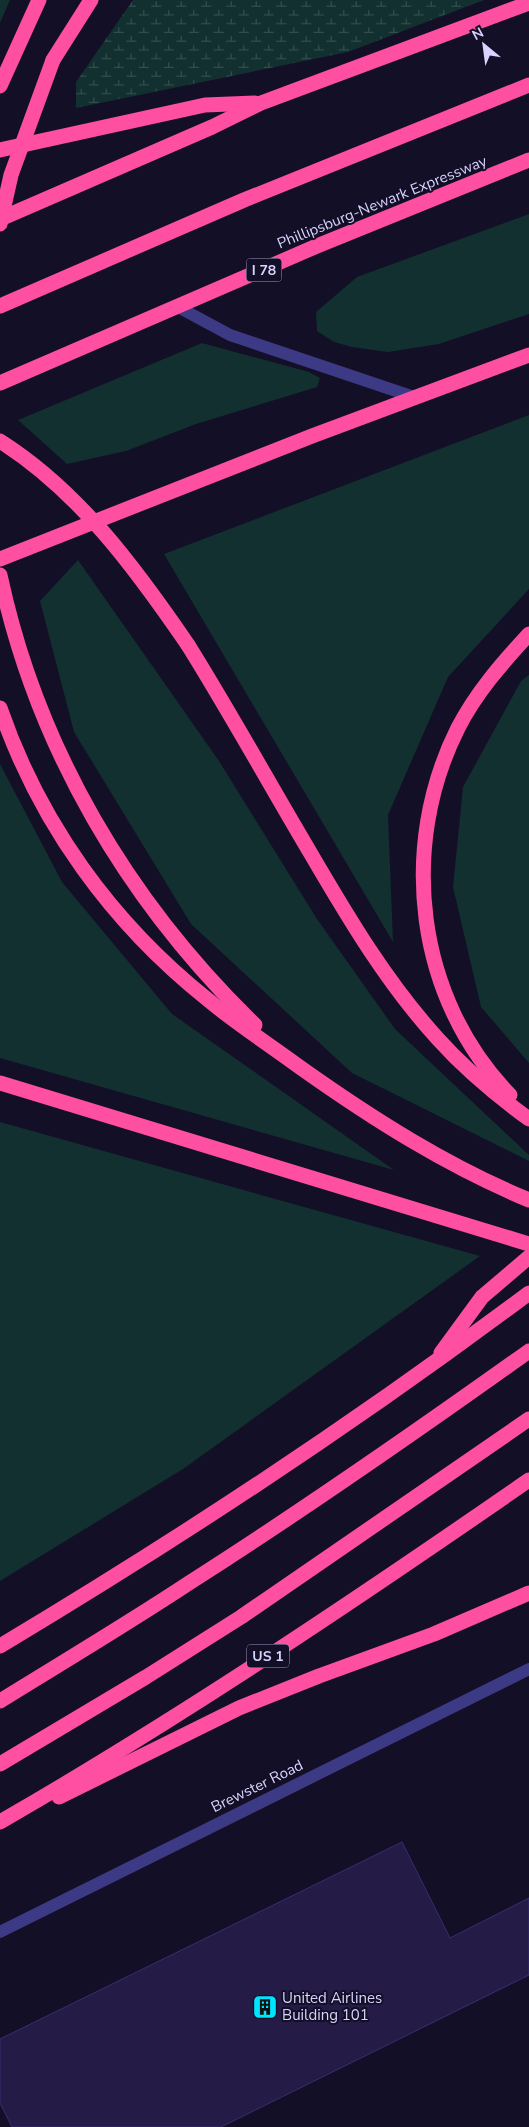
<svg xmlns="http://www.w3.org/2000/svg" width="529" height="2127" font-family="'Nunito Sans',sans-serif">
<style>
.green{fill:#12302f}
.wetland{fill:url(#wetland-marsh)}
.building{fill:#241b47;stroke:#3b2d73}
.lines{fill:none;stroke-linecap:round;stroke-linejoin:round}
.service{stroke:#3d3a85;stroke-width:12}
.tertiary{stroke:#3d3a85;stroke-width:12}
.motorway{stroke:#ff4fa3;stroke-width:15}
.motorway-bridge{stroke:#ff4fa3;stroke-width:15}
.labels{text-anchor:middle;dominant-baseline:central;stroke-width:4;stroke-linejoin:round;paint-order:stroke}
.shield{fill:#130f26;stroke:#9e99be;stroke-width:1}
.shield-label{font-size:14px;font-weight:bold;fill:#d9d4ff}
.street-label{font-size:15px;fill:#d9d4ff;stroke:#130f26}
.poi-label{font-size:15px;fill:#d9d4ff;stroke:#130f26;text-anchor:start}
</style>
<defs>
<pattern id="wetland-marsh" width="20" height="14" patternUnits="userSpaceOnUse" patternTransform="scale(1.25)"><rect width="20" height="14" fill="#12302f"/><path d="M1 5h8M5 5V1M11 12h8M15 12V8" fill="none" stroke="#344d4e"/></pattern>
</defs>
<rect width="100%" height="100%" fill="#130f26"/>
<g class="green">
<polygon points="0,0 10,0 0,23"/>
<polygon points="529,214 529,314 439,344 388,352 352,347 334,342 317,331 316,312 357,277"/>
<polygon points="202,343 309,372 320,378 317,387 196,424 126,451 67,464 18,420"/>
<polygon points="529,415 529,589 448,677 388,815 393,942 164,554"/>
<polygon points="78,560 219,761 317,919 395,1029 529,1155 529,1161 352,1073 191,924 74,732 40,601"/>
<polygon points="529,675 529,1063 481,1007 453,887 463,787 521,681"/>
<polygon points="0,764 62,882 172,1014 394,1170 0,1058"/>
<polygon points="0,1122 480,1256 183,1469 0,1581"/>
</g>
<polygon class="wetland" points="133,0 484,0 348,52 76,108 76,82"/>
<polygon class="building" points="402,1842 450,1938 529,1898 529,1975 221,2127 12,2127 0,2103 0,2039"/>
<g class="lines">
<polyline class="service" points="178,307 230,335 414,397"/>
<polyline class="tertiary" points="0,1932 529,1669"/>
<g class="motorway">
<polyline points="53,60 91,0"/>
<polyline points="0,86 39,0"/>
<polyline points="0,150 205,105 255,103"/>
<polyline points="0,219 212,127 261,103 529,3"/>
<polyline points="0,306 244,200 529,85"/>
<polyline points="0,383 317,246 529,160"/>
<polyline points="0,559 312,436 529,355"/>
<path d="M0,575C37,748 128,902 255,1025"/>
<path d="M188,645C231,714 270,785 311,854C349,919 387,983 438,1039C465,1069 496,1095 529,1119"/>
<path d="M0,708C40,824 112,923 207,999C237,1024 270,1045 301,1068C373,1119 447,1166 529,1200"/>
<polyline points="0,1083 529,1244"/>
<path d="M510,1095C416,999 398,847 458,728C476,693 502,663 529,634"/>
<polyline points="441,1353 482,1297 529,1257"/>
<path d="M0,1646C182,1537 360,1420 529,1293"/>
<path d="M0,1701C63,1662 127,1624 189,1583C305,1509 417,1431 529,1351"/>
<polyline points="0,1764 146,1677 241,1617 529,1419"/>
<polyline points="59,1797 239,1708 319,1676 434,1634 529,1593"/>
<path d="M0,1822C182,1717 357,1599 529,1480"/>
</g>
<g class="motorway-bridge">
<polyline points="0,224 11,175 53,60"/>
<path d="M0,441C79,491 136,569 188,645"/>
</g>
</g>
<defs>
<symbol id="building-square" viewBox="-11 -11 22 22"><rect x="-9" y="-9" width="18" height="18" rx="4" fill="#00e5ff" stroke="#130f26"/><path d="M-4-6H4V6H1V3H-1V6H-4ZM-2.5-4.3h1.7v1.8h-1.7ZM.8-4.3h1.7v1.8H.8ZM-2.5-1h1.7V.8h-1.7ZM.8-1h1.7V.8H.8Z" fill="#111"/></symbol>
</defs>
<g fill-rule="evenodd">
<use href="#building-square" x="251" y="1993" width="28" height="28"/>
</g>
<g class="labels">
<g class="shield">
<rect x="246.5" y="258.5" width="35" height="23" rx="4"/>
<rect x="247" y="1644.5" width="42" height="23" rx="4"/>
</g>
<g class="shield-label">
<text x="264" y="270">I 78</text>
<text x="268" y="1656">US 1</text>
</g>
<g class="street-label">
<text transform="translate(382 202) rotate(-22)">Phillipsburg-Newark Expressway</text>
<text transform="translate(257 1786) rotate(-26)">Brewster Road</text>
</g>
<g class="poi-label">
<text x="282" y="1998">United Airlines<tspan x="282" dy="17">Building 101</tspan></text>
</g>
</g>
<g transform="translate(484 45) rotate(331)" stroke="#130f26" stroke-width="4" paint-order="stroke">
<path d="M0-4L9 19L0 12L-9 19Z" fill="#d9d4ff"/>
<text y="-8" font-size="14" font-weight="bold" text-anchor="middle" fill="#d9d4ff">N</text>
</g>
</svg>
